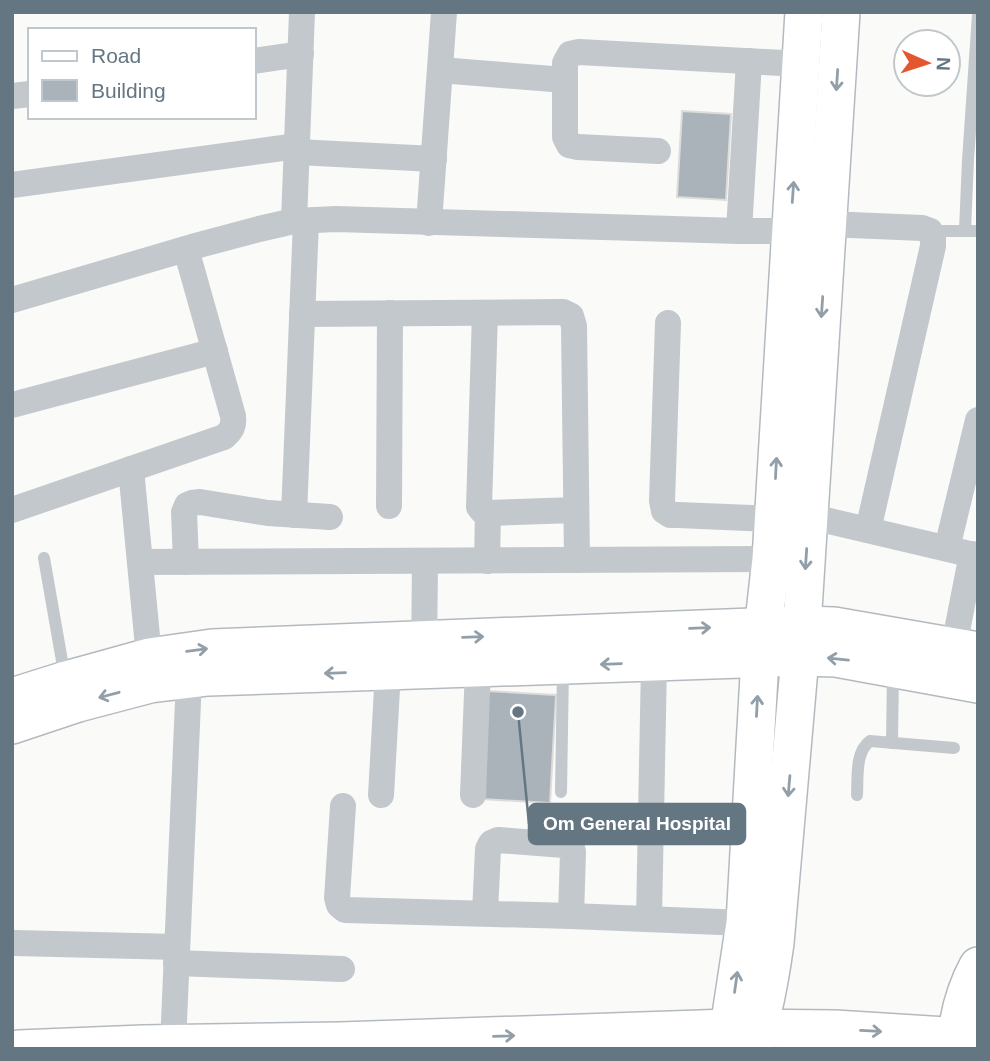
<svg xmlns="http://www.w3.org/2000/svg" width="990" height="1061" font-family="Helvetica,sans-serif">
<style>
.building{fill:#aab3b9;stroke:#dcdcda;stroke-width:2}
.lines{fill:none;stroke-linecap:round;stroke-linejoin:round}
.secondary-casing{stroke:#b3babf;stroke-width:40}
.lane{stroke:#c3c8cc;stroke-width:12}
.street{stroke:#c3c8cc;stroke-width:26}
.secondary{stroke:#fff;stroke-width:37}
.oneway{stroke:#939fa8}
.leader{fill:none;stroke:#657683;stroke-width:2.5}
.callout-dot{fill:#657683;stroke:#fff;stroke-width:2.5}
.callout{fill:#657683;stroke:#657683;stroke-width:2.5}
.callout-label{font-size:19px;text-anchor:middle;font-weight:bold;fill:#fff}
</style>
<rect width="100%" height="100%" fill="#fafaf8"/>
<g class="building">
<polygon points="682,111 731,114 726,200 677,197"/>
<polygon points="488,691 556,695 550,803 482,799"/>
</g>
<g class="lines">
<defs>
<g id="secondary">
<polyline points="12,697 66,680 149,657 212,648 802,625 834,626 978,651"/>
<polyline points="12,725 78,703 150,684 208,677 800,657 836,658 978,684"/>
<polyline points="19,1049 143,1044 340,1041 729,1028 835,1029 978,1038"/>
<polyline points="723,1049 729,1028 745,923 760,658 771,559 804,12"/>
<path d="M752,1049C764,1014 770,979 775,943L800,657L841,12"/>
<path d="M956,1049C957,1020 964,992 978,966"/>
</g>
</defs>
<use href="#secondary" class="secondary-casing"/>
<g class="lane">
<polyline points="965,230 968,160 978,15"/>
<polyline points="930,231 978,231"/>
<polyline points="44,558 65,678"/>
<polyline points="892,743 893,672"/>
<polyline points="561,792 563,669"/>
<path d="M857,795C858,777 855,752 870,741L954,748"/>
</g>
<g class="street">
<polyline points="254,61 301,54"/>
<polyline points="440,70 565,80"/>
<polyline points="12,96 30,94"/>
<polyline points="658,151 578,147 569,145 565,137 565,63 570,54 579,52 801,64"/>
<polyline points="297,152 434,159"/>
<polyline points="12,185 297,146"/>
<polyline points="294,221 302,12"/>
<polyline points="429,223 444,12"/>
<polyline points="828,224 922,228 930,231 933,237 933,246 868,530"/>
<polyline points="739,231 749,61"/>
<polyline points="12,300 199,245 259,229 294,221 336,219 739,231 791,231"/>
<polyline points="485,313 479,507 483,512 488,513 576,510"/>
<polyline points="302,314 563,312 571,316 574,326 577,560"/>
<polyline points="668,323 662,501 664,511 670,515 678,515 773,519"/>
<polyline points="12,405 215,351"/>
<polyline points="131,469 149,657"/>
<polyline points="389,506 390,313"/>
<path d="M12,510L224,437C232,430 234,426 233,416L186,249"/>
<polyline points="294,515 306,221"/>
<polyline points="808,516 978,556"/>
<polyline points="947,548 978,420"/>
<polyline points="487,561 488,513"/>
<polyline points="140,562 771,559"/>
<polyline points="186,562 184,512 187,505 192,503 200,502 268,513 330,517"/>
<polyline points="954,646 972,554"/>
<polyline points="424,657 425,561"/>
<polyline points="381,795 388,671"/>
<polyline points="473,795 478,668"/>
<polyline points="343,806 337,898 339,905 345,910 571,916 745,923"/>
<polyline points="485,913 488,849 491,843 498,840 564,845 572,848 573,852 571,916"/>
<polyline points="649,919 654,663"/>
<polyline points="15,943 177,947"/>
<polyline points="176,963 342,969"/>
<polyline points="173,1044 189,679"/>
</g>
<use href="#secondary" class="secondary"/>
</g>
<defs><path id="oneway-shaft" d="M-6 0H5M1.5-3L5.5 0L1.5 3" fill="none" stroke-width="1.6" stroke-linecap="round" stroke-linejoin="round" transform="scale(1.75)"/></defs>
<g class="oneway">
<use href="#oneway-shaft" transform="translate(837 80) rotate(94)"/>
<use href="#oneway-shaft" transform="translate(793 192) rotate(-86)"/>
<use href="#oneway-shaft" transform="translate(822 307) rotate(94)"/>
<use href="#oneway-shaft" transform="translate(776 468) rotate(-87)"/>
<use href="#oneway-shaft" transform="translate(806 559) rotate(94)"/>
<use href="#oneway-shaft" transform="translate(700 628) rotate(-2)"/>
<use href="#oneway-shaft" transform="translate(473 637) rotate(-2)"/>
<use href="#oneway-shaft" transform="translate(197 650) rotate(-8)"/>
<use href="#oneway-shaft" transform="translate(838 659) rotate(-174)"/>
<use href="#oneway-shaft" transform="translate(611 664) rotate(178)"/>
<use href="#oneway-shaft" transform="translate(335 673) rotate(178)"/>
<use href="#oneway-shaft" transform="translate(109 695) rotate(165)"/>
<use href="#oneway-shaft" transform="translate(757 706) rotate(-87)"/>
<use href="#oneway-shaft" transform="translate(789 786) rotate(95)"/>
<use href="#oneway-shaft" transform="translate(736 982) rotate(-82)"/>
<use href="#oneway-shaft" transform="translate(871 1031) rotate(3)"/>
<use href="#oneway-shaft" transform="translate(504 1036) rotate(-2)"/>
</g>
<path class="leader" d="M518 712L529 824"/>
<circle class="callout-dot" cx="518" cy="712" r="7"/>
<rect class="callout" x="529" y="804" width="216" height="40" rx="7"/>
<g class="callout-label">
<text x="637" y="830">Om General Hospital</text>
</g>
<rect width="990" height="1061" fill="none" stroke="#657683" stroke-width="28"/>
<rect x="28" y="28" width="228" height="91" fill="#ffffff" stroke="#c1c8cd" stroke-width="2"/>
<rect x="42" y="51" width="35" height="10" fill="#ffffff" stroke="#c1c8cd" stroke-width="2"/>
<text x="91" y="63" font-size="21" fill="#657683">Road</text>
<rect x="42" y="80" width="35" height="21" fill="#aab3b9" stroke="#c1c8cd" stroke-width="2"/>
<text x="91" y="98" font-size="21" fill="#657683">Building</text>
<g transform="translate(927 63) rotate(93)"><circle r="33" fill="#ffffff" stroke="#c1c8cd" stroke-width="2"/>
<path d="M0-5L12 26L0 18L-12 26Z" fill="#e4572e"/>
<text y="-10" font-size="19" font-weight="bold" text-anchor="middle" fill="#657683">N</text>
</g>
</svg>
